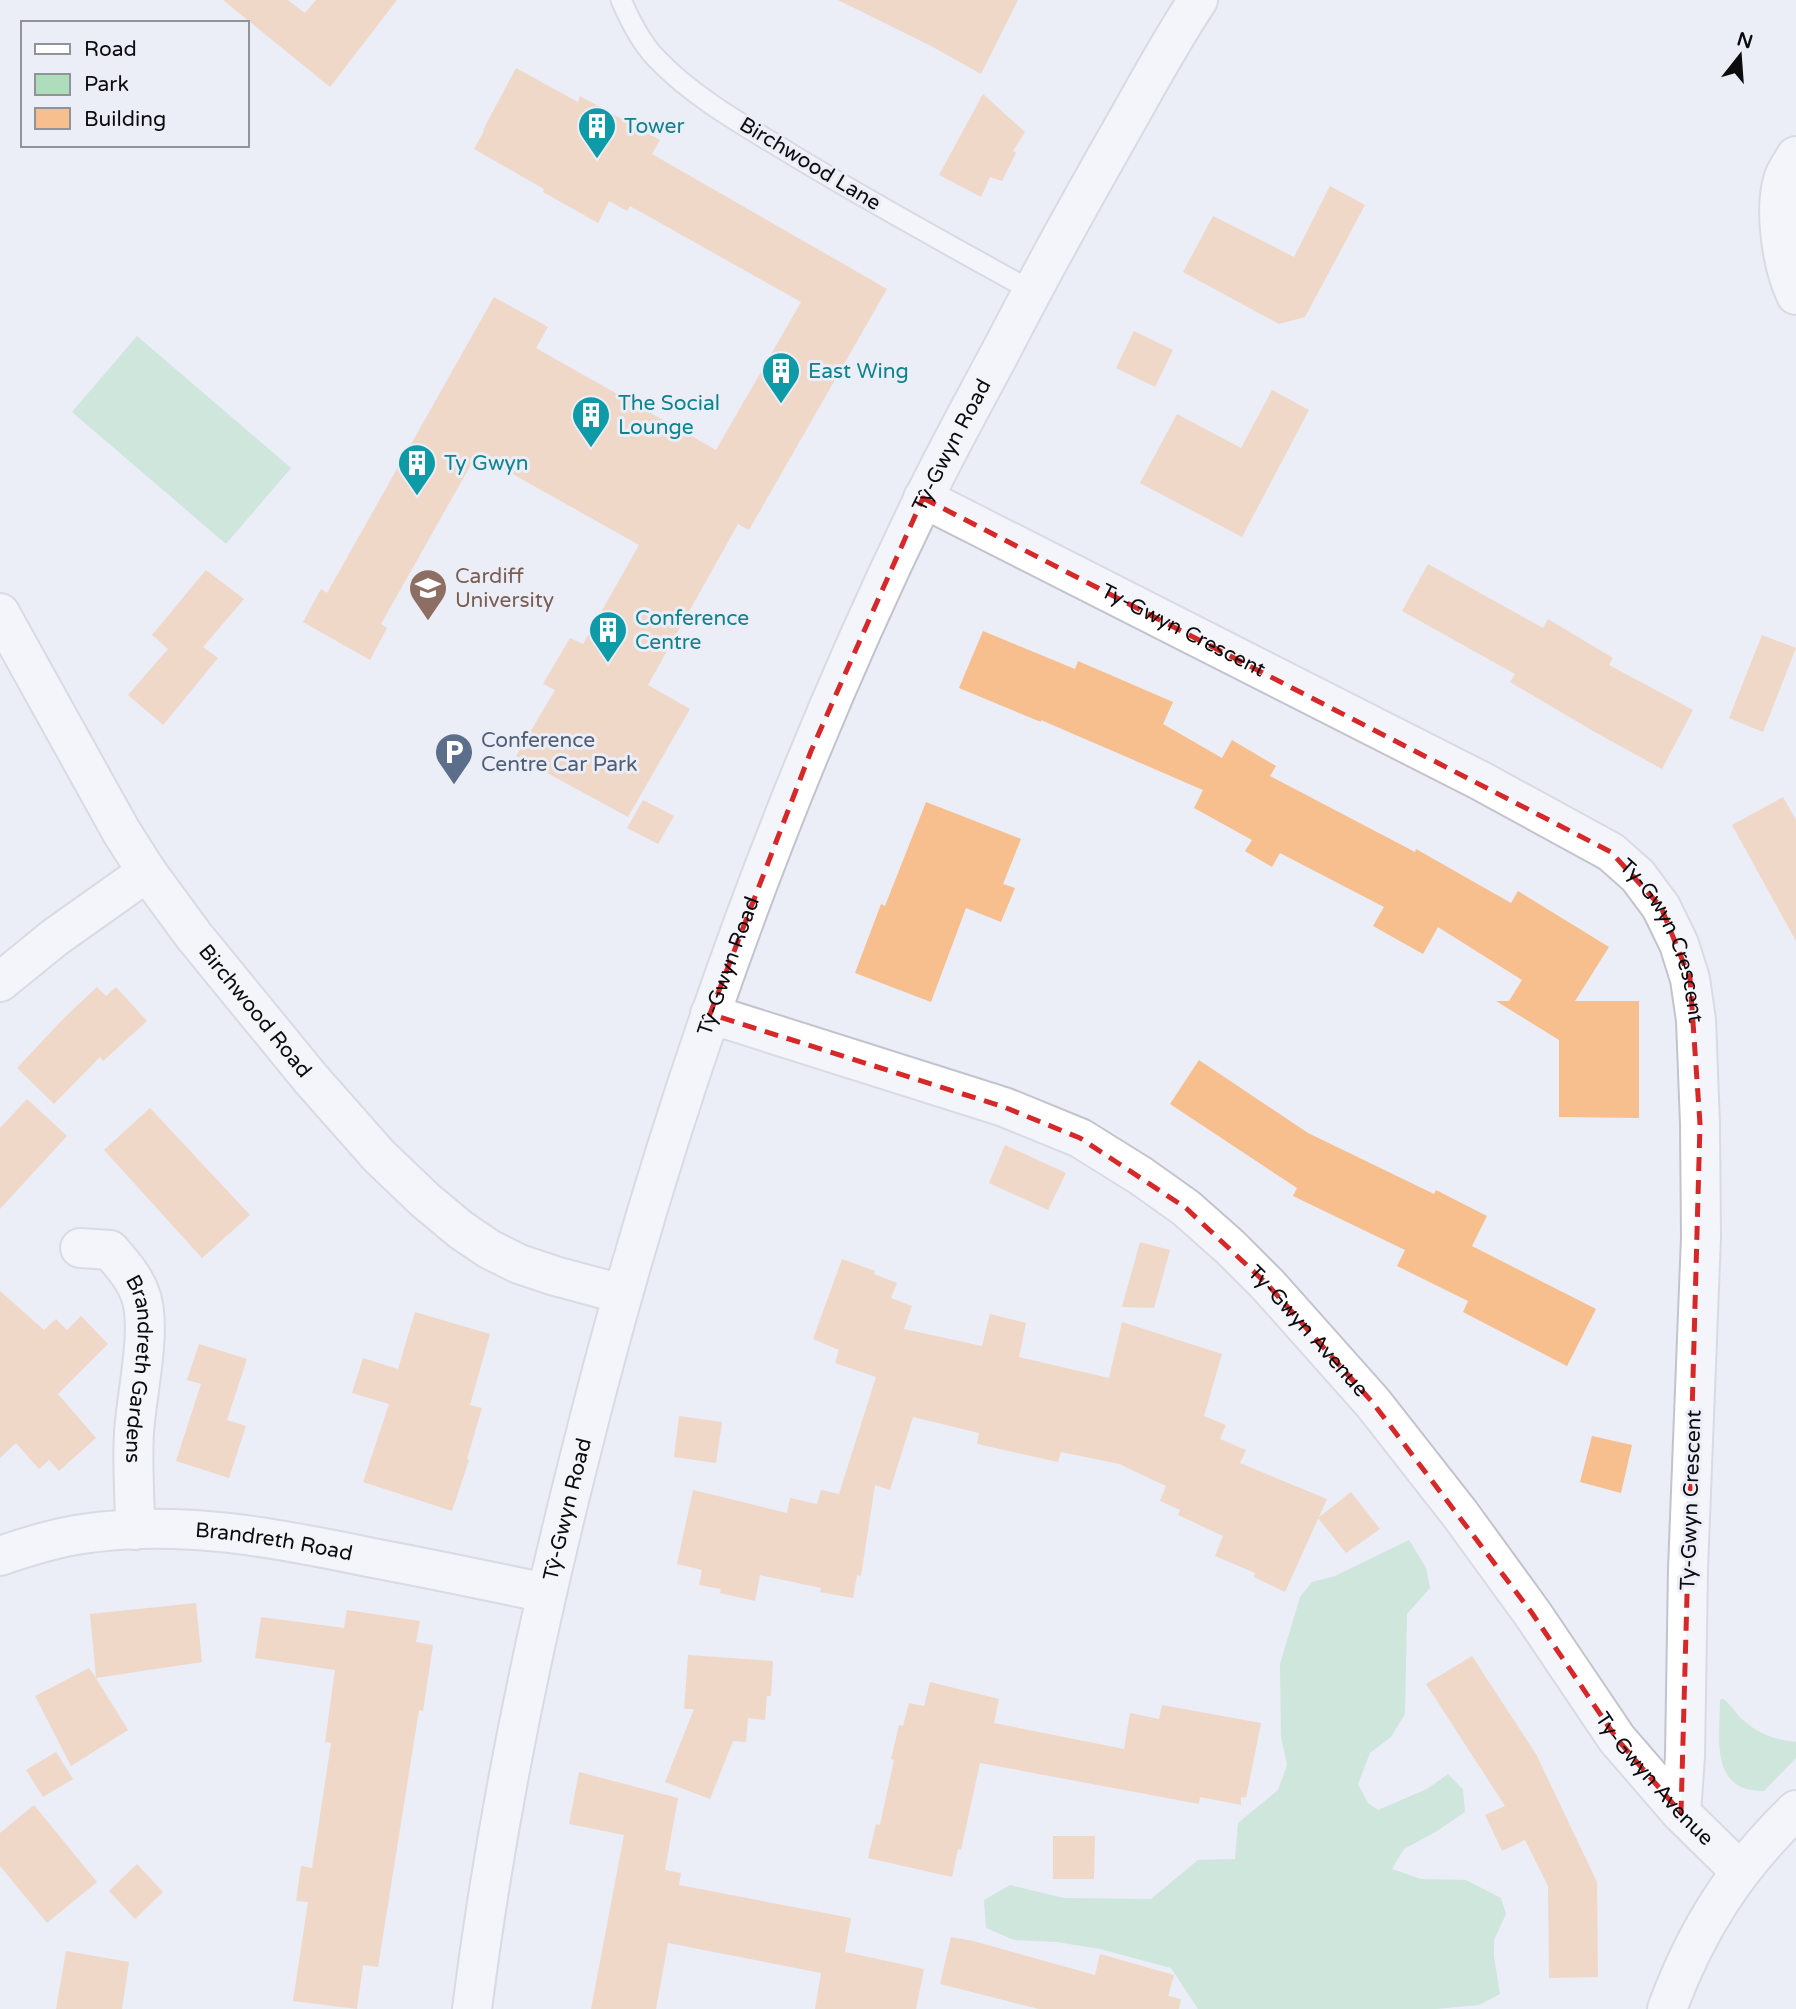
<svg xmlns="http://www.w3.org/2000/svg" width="1796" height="2009" font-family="'Varela Round',sans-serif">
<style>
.green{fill:#adddba}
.building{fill:#f7be8e}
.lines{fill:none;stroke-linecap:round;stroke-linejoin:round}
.service-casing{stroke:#c2c3cd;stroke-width:23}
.minor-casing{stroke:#c2c3cd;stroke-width:42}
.service{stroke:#fff;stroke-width:19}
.minor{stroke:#fff;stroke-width:38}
.marked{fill:none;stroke:#d62828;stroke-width:5;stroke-dasharray:14 9;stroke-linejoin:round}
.labels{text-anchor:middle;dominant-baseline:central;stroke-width:6;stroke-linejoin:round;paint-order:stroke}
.culture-label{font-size:21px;fill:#0d838f;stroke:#ebedf7;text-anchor:start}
.street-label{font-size:21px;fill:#0c0c0f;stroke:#ebedf7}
.education-label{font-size:21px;fill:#785e54;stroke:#ebedf7;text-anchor:start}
.service-label{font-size:21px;fill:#4e5e75;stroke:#ebedf7;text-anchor:start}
</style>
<rect width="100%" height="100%" fill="#ebedf7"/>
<g class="green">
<polygon points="137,336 291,468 226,544 72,412"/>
<polygon points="1409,1540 1426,1568 1430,1588 1407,1614 1405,1714 1391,1737 1370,1753 1358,1784 1368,1803 1378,1810 1427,1789 1448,1774 1463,1789 1465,1812 1437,1831 1404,1849 1392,1869 1421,1879 1466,1880 1501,1898 1506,1914 1494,1940 1494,1957 1500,1994 1479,2005 1436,2009 1198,2009 1171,1968 1100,1949 1056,1942 1014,1940 986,1928 984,1900 1010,1885 1064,1898 1151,1899 1198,1860 1235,1859 1238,1823 1278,1790 1287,1765 1281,1737 1280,1664 1300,1597 1312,1582 1335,1576"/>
<path d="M1723,1699C1731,1704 1735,1713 1743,1720C1758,1734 1776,1740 1796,1742V1758L1764,1791C1709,1792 1720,1737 1720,1700Z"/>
</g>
<g class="building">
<polygon points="223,0 288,0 305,13 316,0 397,0 330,87"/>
<polygon points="838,0 1018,0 981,74 931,46"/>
<polygon points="516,68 578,102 580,96 660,140 652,154 887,289 749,530 738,524 648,685 690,709 628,817 516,756 555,690 543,684 570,638 583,644 639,545 477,454 381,624 387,628 370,660 303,622 321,589 327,593 494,297 548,327 536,348 716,450 801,302 630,206 627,211 609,201 598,223 543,192 544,189 474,149 484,131 483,130"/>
<polygon points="983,94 1025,132 1013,151 1016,153 1002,181 990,177 981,197 939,175"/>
<polygon points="1330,186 1365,205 1305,317 1279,324 1183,272 1213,216 1294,257"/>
<polygon points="1134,331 1173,350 1155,387 1116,368"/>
<polygon points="1272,390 1309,410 1242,537 1140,483 1177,414 1241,448"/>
<polygon points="1428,564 1543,628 1548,619 1613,658 1609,665 1693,710 1662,769 1593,731 1510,682 1515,674 1402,611"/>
<polygon points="206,570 244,599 203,647 218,658 163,725 128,695 168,649 152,635"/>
<polygon points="983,631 1075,669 1078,661 1173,702 1163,724 1222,758 1232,740 1276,766 1270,776 1415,852 1416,849 1511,903 1518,891 1609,947 1575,1001 1639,1001 1639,1118 1559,1117 1559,1040 1496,1001 1509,1001 1522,980 1438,927 1423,954 1373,926 1384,907 1280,853 1272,867 1245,851 1252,840 1194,808 1203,790 1041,720 1041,722 959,688"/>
<polygon points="1762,635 1796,648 1763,732 1729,718"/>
<polygon points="1783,797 1796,820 1796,941 1732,825"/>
<polygon points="643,800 674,816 658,844 627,828"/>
<polygon points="926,802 1021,839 1003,884 1015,888 1001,922 966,908 931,1002 855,973 881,904 885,906"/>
<polygon points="97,987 106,996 116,987 147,1021 103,1061 100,1057 54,1104 17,1068 64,1018"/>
<polygon points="1199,1060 1308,1133 1434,1194 1436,1190 1487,1216 1472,1246 1596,1309 1567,1366 1463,1312 1468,1301 1397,1266 1405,1250 1293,1196 1297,1188 1170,1104"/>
<polygon points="27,1099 67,1136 0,1209 0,1128"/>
<polygon points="150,1108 250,1215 202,1258 104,1150"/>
<polygon points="1005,1145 1066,1173 1048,1210 989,1183"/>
<polygon points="1140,1242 1170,1250 1154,1308 1122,1307"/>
<polygon points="842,1259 875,1271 874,1274 897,1283 891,1298 912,1306 904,1329 982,1346 990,1314 1026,1323 1019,1357 1109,1378 1122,1322 1222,1354 1204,1416 1226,1425 1220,1439 1246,1450 1240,1463 1327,1499 1285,1592 1254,1577 1255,1573 1215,1556 1223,1536 1178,1515 1180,1510 1160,1501 1166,1486 1119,1464 1061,1452 1058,1462 977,1444 979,1433 913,1417 890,1490 875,1485 861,1576 857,1575 853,1598 820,1592 821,1588 760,1575 755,1601 720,1593 721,1589 699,1585 702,1570 677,1564 693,1490 787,1513 790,1498 817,1504 821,1490 839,1494 876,1377 835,1363 839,1350 813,1339"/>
<polygon points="0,1291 44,1330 56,1319 67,1330 81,1316 108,1344 58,1394 96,1438 59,1471 49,1460 39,1469 16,1443 0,1458"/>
<polygon points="415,1312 490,1334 470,1405 482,1408 467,1459 469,1460 452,1511 363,1482 389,1404 352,1393 363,1358 398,1369"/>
<polygon points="199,1344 247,1359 227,1420 246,1426 229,1478 176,1461 201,1384 187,1380"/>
<polygon points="679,1416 722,1422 716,1463 674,1457"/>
<polygon points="1592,1436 1632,1445 1621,1493 1580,1482"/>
<polygon points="1351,1492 1380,1529 1346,1553 1318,1518"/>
<polygon points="196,1603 202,1662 96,1678 128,1730 71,1766 35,1696 89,1668 96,1678 90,1614"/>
<polygon points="347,1610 420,1621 416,1642 433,1645 423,1711 419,1710 378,1967 363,1965 357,2009 293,2001 308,1902 296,1901 301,1866 312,1868 331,1743 325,1742 335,1670 255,1658 261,1617 344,1628"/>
<polygon points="688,1655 773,1661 771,1696 767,1696 765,1720 748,1718 746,1742 733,1741 710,1799 665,1782 694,1709 684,1709"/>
<polygon points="1472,1656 1536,1754 1597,1882 1598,1977 1549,1978 1548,1886 1525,1840 1502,1851 1485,1815 1505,1806 1426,1684"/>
<polygon points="930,1682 999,1699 994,1723 1124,1749 1130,1713 1159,1719 1162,1705 1261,1723 1246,1798 1241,1797 1241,1805 1200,1797 1199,1804 980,1763 961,1850 958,1849 952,1877 868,1858 876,1824 880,1825 894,1760 891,1759 899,1725 903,1726 909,1703 924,1706"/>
<polygon points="56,1752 73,1779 43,1797 26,1770"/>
<polygon points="579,1772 678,1798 665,1870 681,1873 679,1885 851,1918 845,1952 924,1969 916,2009 815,2009 821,1973 668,1943 656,2009 591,2009 624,1835 569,1824"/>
<polygon points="34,1805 97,1882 47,1923 0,1866 0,1833"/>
<polygon points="1053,1836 1095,1836 1094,1879 1053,1879"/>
<polygon points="137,1864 163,1892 135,1919 109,1891"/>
<polygon points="951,1937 973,1941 1095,1975 1100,1954 1174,1975 1168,1996 1181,1999 1179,2009 1039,2009 940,1984"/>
<polygon points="66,1951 129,1962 122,2009 56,2009"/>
</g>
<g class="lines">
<defs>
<path id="service" d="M621,0C630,20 641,43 657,59C694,98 745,126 791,154C870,202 951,246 1032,291"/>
<g id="minor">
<path d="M1796,156C1792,163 1785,172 1783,180C1774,211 1782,266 1796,295"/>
<path id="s1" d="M923,498L1481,781L1611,852L1638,876L1661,907L1679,944L1690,979L1696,1020L1700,1124L1701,1237L1688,1569L1685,1756L1681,1813"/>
<path id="s2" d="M0,613L121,831L147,872L194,936L311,1079L379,1156L425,1200L461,1230L489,1249L519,1264L555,1276L622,1294"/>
<polyline points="0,982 54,938 147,872"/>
<path id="s3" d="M710,1014L1004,1107L1080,1138L1141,1176L1186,1208L1230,1247L1268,1285L1373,1403L1460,1514L1532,1613L1617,1739L1681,1813L1740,1871"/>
<path id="s4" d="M80,1248L110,1250C122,1264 134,1277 140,1294C153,1326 136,1396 134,1433C132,1465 135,1498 135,1530"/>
<path id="s5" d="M0,1556C26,1547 55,1538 82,1534C181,1519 277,1538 373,1558C431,1569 489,1581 546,1593"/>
<path id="s6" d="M472,2009C495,1827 532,1646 577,1468C659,1136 772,811 922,502C947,450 975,400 1002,349C1040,275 1080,203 1121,131C1146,87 1170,42 1198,0"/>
<path d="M1667,2009C1696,1930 1735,1869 1796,1810"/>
</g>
</defs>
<use href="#service" class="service-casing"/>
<use href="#minor" class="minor-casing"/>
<use href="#service" class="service"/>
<use href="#minor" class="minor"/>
</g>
<path d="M0 0H1796V2009H0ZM923,498L1611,852L1661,907L1690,979L1700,1124L1681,1813L1617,1739L1532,1613L1373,1403L1268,1285L1186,1208L1080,1138L1004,1107L710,1014L811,751Z" fill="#ebedf7" fill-opacity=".55" fill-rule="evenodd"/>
<path class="marked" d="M923,498L1611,852L1661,907L1690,979L1700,1124L1681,1813L1617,1739L1532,1613L1373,1403L1268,1285L1186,1208L1080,1138L1004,1107L710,1014L811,751Z"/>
<defs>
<symbol id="building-pin" viewBox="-11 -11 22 30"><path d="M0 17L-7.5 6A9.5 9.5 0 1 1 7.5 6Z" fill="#0f9aa8" stroke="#ebedf7"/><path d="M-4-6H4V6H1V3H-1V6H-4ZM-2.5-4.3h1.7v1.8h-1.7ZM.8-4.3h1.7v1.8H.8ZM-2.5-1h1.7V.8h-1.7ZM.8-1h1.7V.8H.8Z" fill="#fff"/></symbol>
<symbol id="university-pin" viewBox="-11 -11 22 30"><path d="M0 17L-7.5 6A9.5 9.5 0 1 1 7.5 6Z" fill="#8d6e63" stroke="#ebedf7"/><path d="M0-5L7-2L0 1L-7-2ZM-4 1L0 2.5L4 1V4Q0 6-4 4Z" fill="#fff"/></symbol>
<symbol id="parking-pin" viewBox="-11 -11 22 30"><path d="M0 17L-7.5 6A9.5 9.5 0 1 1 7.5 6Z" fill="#5c6f8a" stroke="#ebedf7"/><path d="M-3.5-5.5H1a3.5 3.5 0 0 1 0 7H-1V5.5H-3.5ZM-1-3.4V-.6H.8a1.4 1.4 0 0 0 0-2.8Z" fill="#fff"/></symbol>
</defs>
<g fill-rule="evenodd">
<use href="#building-pin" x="575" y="104" width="44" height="60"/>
<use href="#building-pin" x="759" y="349" width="44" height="60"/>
<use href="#building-pin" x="569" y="393" width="44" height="60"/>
<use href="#building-pin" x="395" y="441" width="44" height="60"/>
<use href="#university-pin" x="406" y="566" width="44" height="60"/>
<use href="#building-pin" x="586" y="608" width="44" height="60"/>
<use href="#parking-pin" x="432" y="730" width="44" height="60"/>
</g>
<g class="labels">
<g class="culture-label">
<text x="624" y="126">Tower</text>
<text x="808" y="371">East Wing</text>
<text x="618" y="403">The Social<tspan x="618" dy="24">Lounge</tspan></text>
<text x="444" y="463">Ty Gwyn</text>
<text x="635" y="618">Conference<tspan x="635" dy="24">Centre</tspan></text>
</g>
<g class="street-label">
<text transform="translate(810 164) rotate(31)">Birchwood Lane</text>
<text stroke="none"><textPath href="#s6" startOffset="1643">Tŷ-Gwyn Road</textPath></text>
<text stroke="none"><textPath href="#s1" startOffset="292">Ty-Gwyn Crescent</textPath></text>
<text stroke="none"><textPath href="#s1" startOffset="880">Ty-Gwyn Crescent</textPath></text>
<text stroke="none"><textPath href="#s6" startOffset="1076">Tŷ-Gwyn Road</textPath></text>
<text stroke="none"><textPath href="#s2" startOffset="474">Birchwood Road</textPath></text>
<text stroke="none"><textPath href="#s3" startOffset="691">Ty-Gwyn Avenue</textPath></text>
<text stroke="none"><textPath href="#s4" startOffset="159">Brandreth Gardens</textPath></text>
<text transform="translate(1691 1500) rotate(-88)">Ty-Gwyn Crescent</text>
<text stroke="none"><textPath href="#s6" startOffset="509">Tŷ-Gwyn Road</textPath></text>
<text stroke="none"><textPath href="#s5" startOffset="278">Brandreth Road</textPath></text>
<text stroke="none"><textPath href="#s3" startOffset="1258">Ty-Gwyn Avenue</textPath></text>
</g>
<g class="education-label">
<text x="455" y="576">Cardiff<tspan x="455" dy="24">University</tspan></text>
</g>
<g class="service-label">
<text x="481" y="740">Conference<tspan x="481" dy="24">Centre Car Park</tspan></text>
</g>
</g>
<rect x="21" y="21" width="228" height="126" fill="#ebedf7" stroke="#92939a" stroke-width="2"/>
<rect x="35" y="44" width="35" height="10" fill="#ffffff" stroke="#92939a" stroke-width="2"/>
<text x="84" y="56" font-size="21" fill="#0c0c0f">Road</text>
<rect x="35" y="74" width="35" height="21" fill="#adddba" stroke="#92939a" stroke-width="2"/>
<text x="84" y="91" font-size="21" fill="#0c0c0f">Park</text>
<rect x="35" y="108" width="35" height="21" fill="#f7be8e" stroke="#92939a" stroke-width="2"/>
<text x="84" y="126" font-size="21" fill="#0c0c0f">Building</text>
<g transform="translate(1740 56) rotate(17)" stroke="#ebedf7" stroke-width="5" paint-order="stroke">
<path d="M0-5L12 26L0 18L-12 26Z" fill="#0c0c0f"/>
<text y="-10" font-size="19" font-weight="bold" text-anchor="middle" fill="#0c0c0f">N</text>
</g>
</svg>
